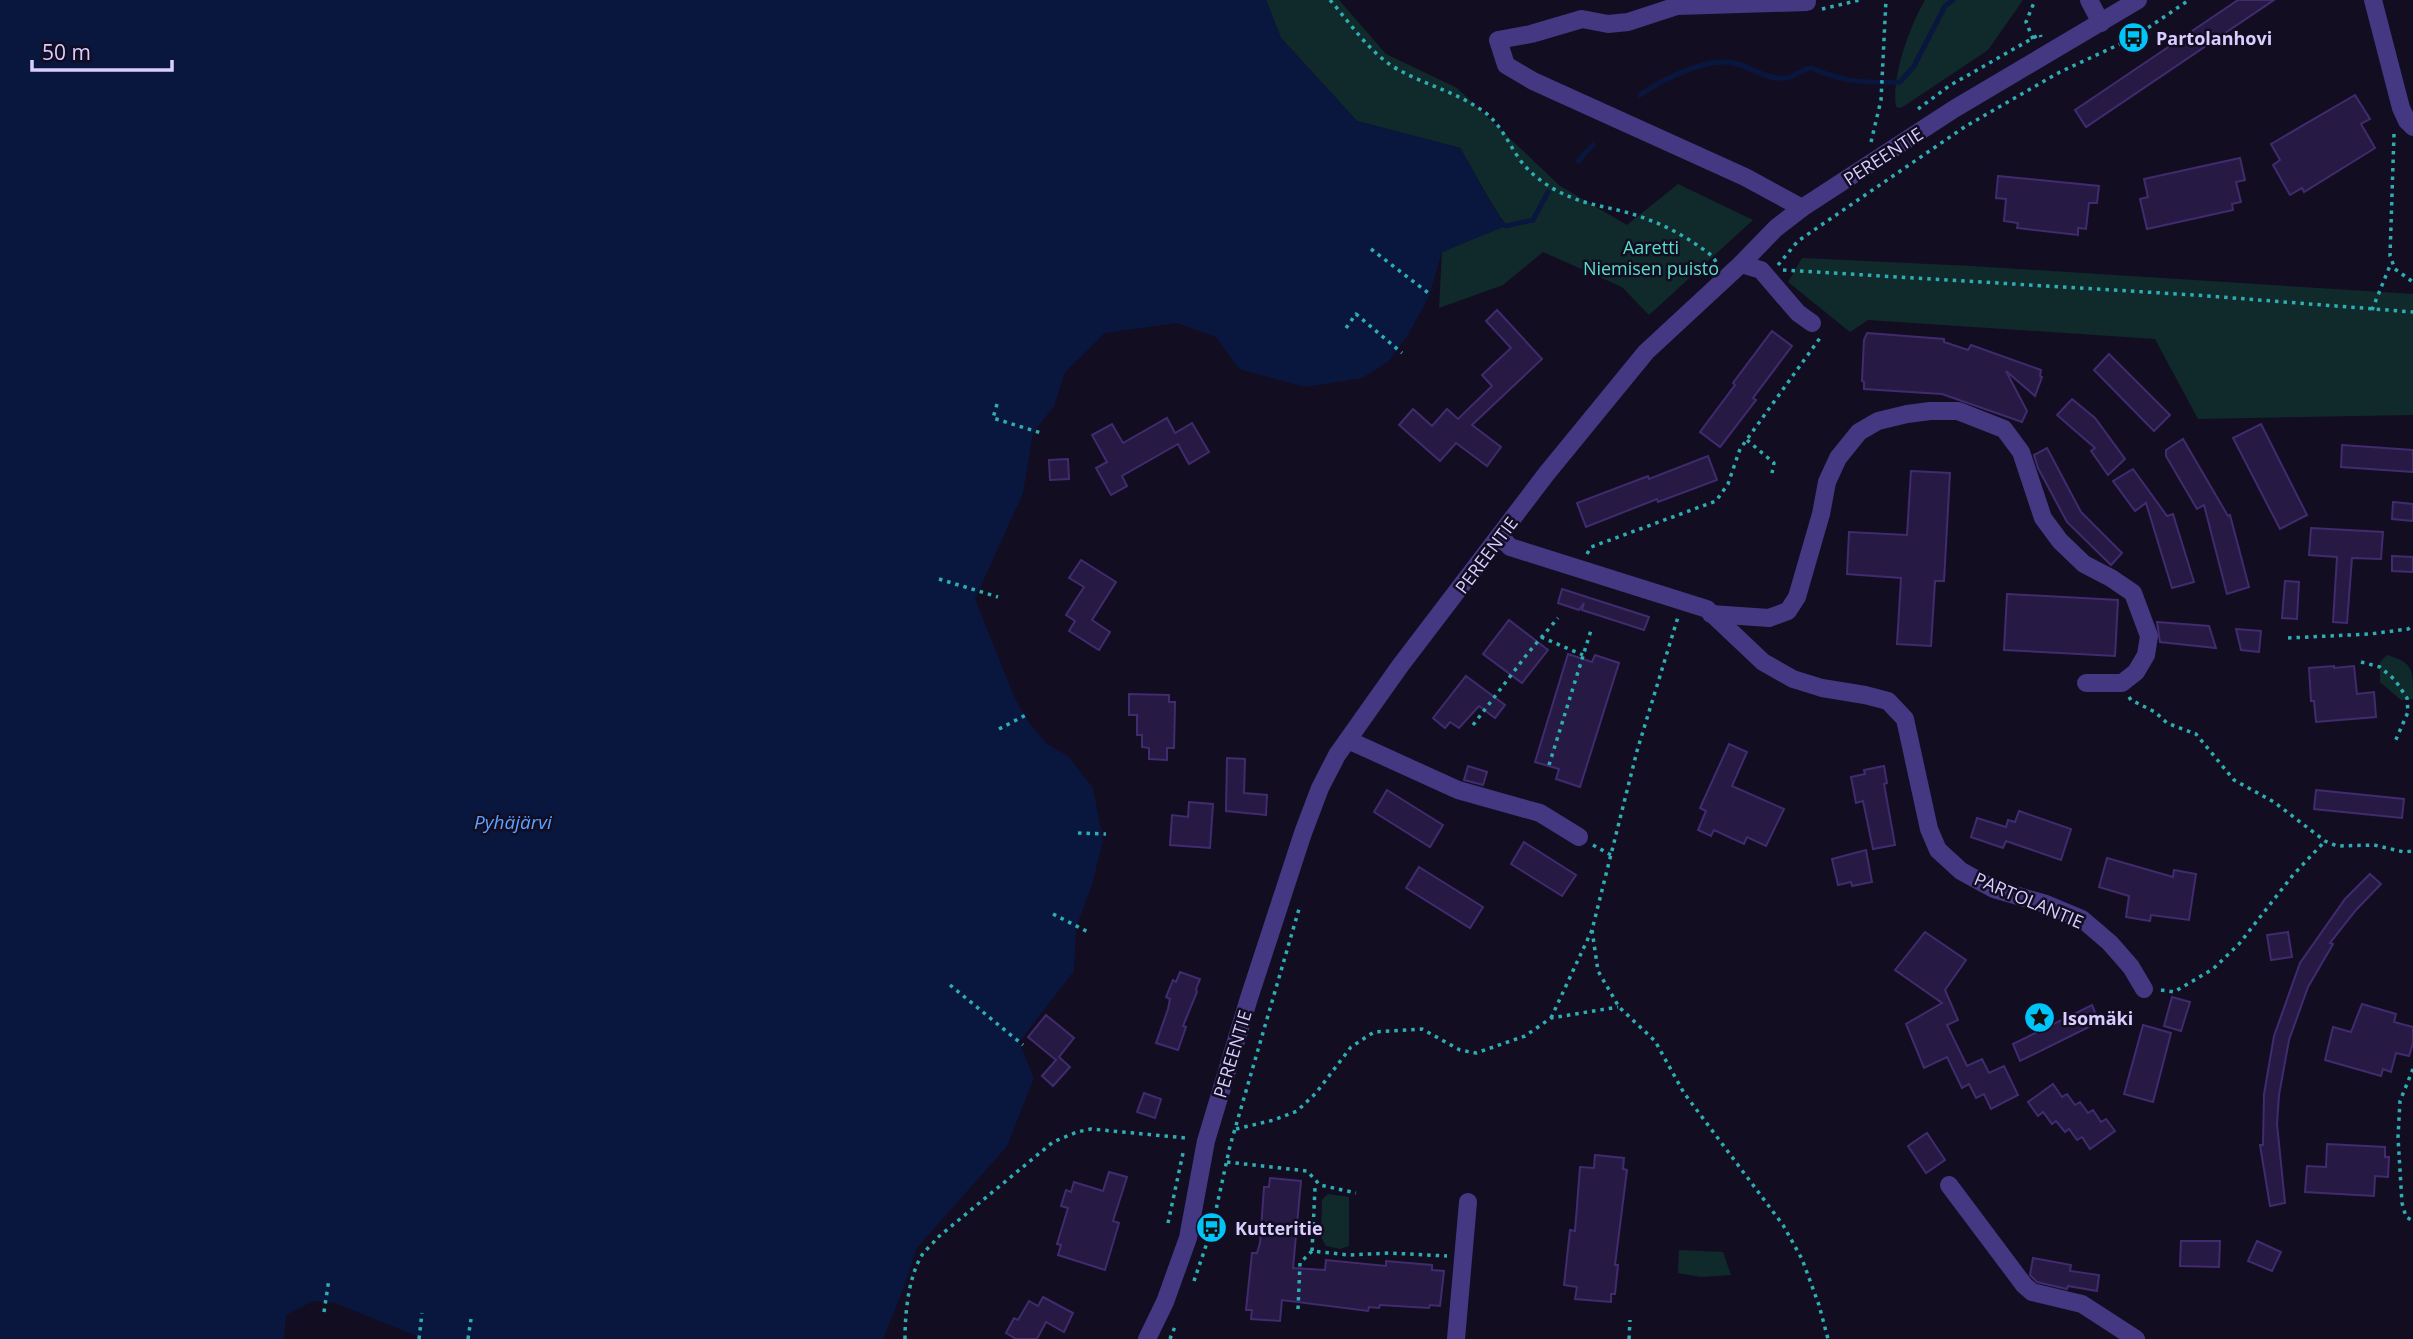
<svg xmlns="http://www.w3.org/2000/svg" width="2413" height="1339" font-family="'Open Sans',sans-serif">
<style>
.green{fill:#102a2b}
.water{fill:#09173f}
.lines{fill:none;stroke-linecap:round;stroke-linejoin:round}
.stream{stroke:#09173f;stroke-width:5}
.building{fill:#261943;stroke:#402b6f;stroke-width:2}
.path{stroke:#2eadb3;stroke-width:3.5;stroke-dasharray:3.5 5;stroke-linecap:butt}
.minor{stroke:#433881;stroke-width:18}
.labels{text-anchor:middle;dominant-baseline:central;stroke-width:5;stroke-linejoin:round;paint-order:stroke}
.poi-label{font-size:18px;font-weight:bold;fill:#d9ceff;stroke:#130d22;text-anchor:start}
.street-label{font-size:18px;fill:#d9ceff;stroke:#130d22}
.park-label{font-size:18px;fill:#5adfcc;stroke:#130d22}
.water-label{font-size:19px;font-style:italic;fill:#5ca2ff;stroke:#130d22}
</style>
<rect width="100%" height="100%" fill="#130d22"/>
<g class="green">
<path d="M1266,0H1339L1386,54L1457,88L1560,186L1627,225L1678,184L1753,220L1649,315L1622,287L1543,252L1503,285L1439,308L1442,252L1506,225C1488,200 1476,174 1460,148L1357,121L1281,38Z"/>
<path d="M1925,0H2023L1988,50L1901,108L1896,107C1891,76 1910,26 1925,0Z"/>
<polygon points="1802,258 1972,266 2413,294 2413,415 2198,419 2155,339 1868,320 1850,332 1788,282"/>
<path d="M2387,655C2413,663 2413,668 2413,699L2401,700L2380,682V662Z"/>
<polygon points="1328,1194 1349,1197 1349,1246 1340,1249 1326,1246 1321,1237 1322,1200"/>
<polygon points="1679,1250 1723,1252 1731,1275 1701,1277 1678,1273"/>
</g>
<path class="water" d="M0,0H1266L1281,38L1357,121L1460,148C1476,174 1488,201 1506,226L1442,252L1429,296L1408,335L1389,361L1362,378L1305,387L1239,369L1216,337L1177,323L1105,333L1065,372L1054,406L1033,433L1023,493L975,599L1015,699L1030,724L1047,744L1068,756L1093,788L1103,840L1092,885L1076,927L1074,971L1019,1042L1034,1078L1007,1146L916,1249L904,1287L883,1339H424L335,1303L313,1301L286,1315L284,1339H0Z"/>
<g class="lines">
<g class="stream">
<path d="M1640,95C1663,79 1710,55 1738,64C1754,69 1768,80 1786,78C1795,77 1802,69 1811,68C1843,82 1866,83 1900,82L1914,66L1945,6L1953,0"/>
<polyline points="1578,161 1593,145"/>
<polyline points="1506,226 1533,220 1548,192"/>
</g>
</g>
<g class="building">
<polygon points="2238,0 2274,0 2086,127 2075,110"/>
<polygon points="2355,95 2370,119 2361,124 2375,148 2304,192 2302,188 2290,195 2273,165 2280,160 2271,144"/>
<polygon points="2240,158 2245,180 2236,182 2241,202 2232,204 2233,210 2147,229 2140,199 2148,197 2144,179"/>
<polygon points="1998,176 2099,186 2097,203 2089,203 2086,229 2078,228 2078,235 2017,228 2018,223 2004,221 2006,199 1996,198"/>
<polygon points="1497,310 1542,359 1472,425 1501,447 1487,466 1456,443 1440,461 1399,425 1413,409 1432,426 1447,409 1458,419 1492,386 1482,375 1511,348 1486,321"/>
<polygon points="1772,331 1792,346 1753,398 1756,400 1720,447 1700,432 1735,385 1733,383"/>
<polygon points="1867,333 1944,339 1944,342 1968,350 1971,345 2041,370 2040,376 2042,377 2035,396 2006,371 2027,411 2022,422 1942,394 1864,389 1864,382 1862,381 1864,340"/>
<polygon points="2109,354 2170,415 2154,431 2094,370"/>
<polygon points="2072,399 2095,418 2125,459 2108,475 2091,451 2095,448 2057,415"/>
<polygon points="1167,418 1175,433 1192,423 1209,452 1189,464 1178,444 1122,476 1127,486 1111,495 1096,468 1107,462 1092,435 1112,424 1123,443"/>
<polygon points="2261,424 2307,515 2280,529 2233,438"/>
<polygon points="2183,439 2228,516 2230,515 2249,587 2227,594 2204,505 2197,509 2166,456 2166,450"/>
<polygon points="2342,445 2413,450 2413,472 2341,467"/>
<polygon points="2047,448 2081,512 2122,553 2111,565 2067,522 2038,468 2034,455"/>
<polygon points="1708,456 1717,480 1658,502 1657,499 1586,527 1577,503 1648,476 1649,479"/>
<polygon points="1068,459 1069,479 1050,480 1049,460"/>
<polygon points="2133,469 2167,516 2173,514 2194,582 2172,588 2146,503 2135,511 2113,481"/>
<polygon points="1911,471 1950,473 1944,581 1935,581 1931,646 1897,644 1901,578 1847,574 1849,532 1907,535"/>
<polygon points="2393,502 2413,504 2413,521 2392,519"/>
<polygon points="2311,528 2383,532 2381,559 2352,558 2347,623 2333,622 2337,557 2309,555"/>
<polygon points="2392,556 2413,557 2413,572 2392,571"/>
<polygon points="1081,560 1116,582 1092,620 1110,632 1099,650 1069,631 1075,621 1066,615 1084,587 1069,578"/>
<polygon points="2285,581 2299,582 2297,619 2282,618"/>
<polygon points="1562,589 1649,617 1644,630 1582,610 1584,603 1579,610 1558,603"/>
<polygon points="2007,594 2118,600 2115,656 2004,650"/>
<polygon points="1509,620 1548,650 1522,683 1483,654"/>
<polygon points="2157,622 2209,626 2216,648 2160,642"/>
<polygon points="2236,629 2261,631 2259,652 2241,650"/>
<polygon points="1568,654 1592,662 1595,655 1619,663 1580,787 1556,779 1559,769 1535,762"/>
<polygon points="2334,666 2334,668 2354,666 2357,694 2374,692 2376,717 2316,722 2314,701 2311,701 2309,668"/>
<polygon points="1466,676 1505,705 1495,718 1479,706 1459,728 1450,722 1445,728 1433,718"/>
<polygon points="1129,694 1169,695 1169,702 1175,702 1174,748 1167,748 1167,760 1149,759 1149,748 1142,747 1142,735 1137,735 1137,715 1129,715"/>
<polygon points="1729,744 1747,752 1732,786 1784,809 1766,846 1747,837 1744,844 1714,830 1711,836 1698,830 1706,811 1700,808"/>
<polygon points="1227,758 1245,759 1244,793 1267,795 1266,815 1226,811"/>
<polygon points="1468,766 1487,772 1483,785 1464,780"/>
<polygon points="1884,766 1887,783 1884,784 1895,845 1873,849 1863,801 1856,803 1851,777 1865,774 1864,770"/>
<polygon points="1387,790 1443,825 1430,847 1374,812"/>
<polygon points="2316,790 2404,799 2402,818 2314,809"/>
<polygon points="1189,802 1213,804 1210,848 1170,845 1172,815 1188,817"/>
<polygon points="2019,811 2071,829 2061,860 2006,841 2003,848 1971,837 1977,818 2006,827 2008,820 2015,822"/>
<polygon points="1524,842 1576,875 1562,896 1511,864"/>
<polygon points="1866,850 1872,882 1852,886 1851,882 1838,885 1832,859"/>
<polygon points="2107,858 2173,877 2174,870 2196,874 2189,920 2151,915 2150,921 2126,917 2129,896 2099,887"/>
<polygon points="1419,867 1483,907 1470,928 1406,888"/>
<polygon points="2370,874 2381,884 2356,910 2330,943 2333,944 2308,987 2289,1040 2279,1095 2277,1124 2285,1203 2270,1206 2260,1145 2263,1145 2264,1094 2274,1036 2300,963 2345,899"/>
<polygon points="1925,932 1966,960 1945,990 1958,1020 1947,1025 1967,1066 1982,1059 1989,1073 2004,1066 2018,1095 1991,1109 1984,1094 1976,1098 1969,1084 1962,1088 1947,1057 1924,1068 1906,1024 1942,1003 1895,970"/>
<polygon points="2288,932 2292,957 2271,960 2267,935"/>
<polygon points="1180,972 1200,979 1196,989 1197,992 1183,1026 1186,1027 1178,1050 1156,1043 1168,1009 1170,999 1166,997 1173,980 1176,982"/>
<polygon points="2172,997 2190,1002 2181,1031 2164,1026"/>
<polygon points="2362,1004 2396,1014 2394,1022 2413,1027 2413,1043 2409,1056 2396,1053 2391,1072 2383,1069 2381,1076 2325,1060 2333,1027 2351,1032"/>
<polygon points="2092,1005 2099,1022 2020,1061 2013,1044"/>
<polygon points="1046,1015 1074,1038 1059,1057 1070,1067 1053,1086 1042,1076 1056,1060 1028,1037"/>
<polygon points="2143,1025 2171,1033 2153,1102 2124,1094"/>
<polygon points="2053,1084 2062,1097 2067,1094 2075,1105 2080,1102 2088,1113 2093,1110 2101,1122 2106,1119 2115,1131 2090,1149 2082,1137 2077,1140 2069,1129 2065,1132 2056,1121 2052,1124 2043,1112 2038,1116 2028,1102"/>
<polygon points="1144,1093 1161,1099 1155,1118 1137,1112"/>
<polygon points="1927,1133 1945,1160 1926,1173 1908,1146"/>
<polygon points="2327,1144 2385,1147 2385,1157 2389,1157 2388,1177 2375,1176 2374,1196 2305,1192 2307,1166 2326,1167"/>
<polygon points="1595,1155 1624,1158 1623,1169 1627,1170 1615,1265 1618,1265 1615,1294 1611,1294 1611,1302 1575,1299 1577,1287 1564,1285 1570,1230 1575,1231 1580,1167 1594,1168"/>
<polygon points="1109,1172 1127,1177 1113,1221 1119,1223 1105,1270 1058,1255 1061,1245 1057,1244 1068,1208 1061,1206 1066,1190 1071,1192 1074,1182 1103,1191"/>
<polygon points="1270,1178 1301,1181 1293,1268 1325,1270 1326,1260 1386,1266 1386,1261 1432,1265 1432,1270 1444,1271 1440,1306 1430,1305 1429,1308 1380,1305 1379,1308 1369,1307 1368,1311 1282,1300 1280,1321 1251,1319 1252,1310 1246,1310 1252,1253 1257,1253 1260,1243 1264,1187 1269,1187"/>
<polygon points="2181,1241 2220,1241 2219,1267 2180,1266"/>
<polygon points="2257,1241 2281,1252 2272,1271 2248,1261"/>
<polygon points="2033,1258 2071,1265 2070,1271 2099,1275 2097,1291 2068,1286 2067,1289 2037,1282 2030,1275"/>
<polygon points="1043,1297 1073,1313 1064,1332 1046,1322 1037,1339 1016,1339 1006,1333 1014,1318 1018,1320 1029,1301 1038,1306"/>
</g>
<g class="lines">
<g class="path">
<path d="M1330,0C1350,23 1367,49 1392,66C1423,85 1459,92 1487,114C1501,126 1508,142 1518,157C1529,174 1549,188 1568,196C1588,205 1608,207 1629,213C1653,220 1677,231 1697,245C1704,250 1712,254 1716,262"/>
<polyline points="1822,9 1860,0"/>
<polyline points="2033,39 2026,22 2035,0"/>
<polyline points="1918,109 1949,86 2040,34 2041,37"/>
<polyline points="2394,134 2390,256 2395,269 2413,282"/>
<polyline points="1871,142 1881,100 1886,0"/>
<polyline points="1371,249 1431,295"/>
<polyline points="1778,265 1798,241 1966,126 2060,72 2133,38 2189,0"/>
<polyline points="1783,270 2195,295 2413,312"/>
<polyline points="2372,310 2391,263"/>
<polyline points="1346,328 1356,314 1402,353"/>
<polyline points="997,404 993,418 1041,433"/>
<polyline points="1747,440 1774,463 1772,473"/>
<polyline points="1587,554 1591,547 1716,501 1728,484 1740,449 1820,338"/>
<polyline points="939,579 998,597"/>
<polyline points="1541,637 1583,655"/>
<polyline points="2288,638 2370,634 2408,629 2413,626"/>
<polyline points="2361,662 2380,667 2395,680 2407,698 2408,712 2394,744"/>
<polyline points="2129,697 2131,700 2155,712 2167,723 2196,734 2234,780 2274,802 2325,841 2337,846 2374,845 2404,852 2413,851"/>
<polyline points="1473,725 1528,653 1558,618"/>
<polyline points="999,729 1026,715"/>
<polyline points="1549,765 1592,627"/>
<polyline points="1078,833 1106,834"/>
<polyline points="1593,845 1611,855"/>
<polyline points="1053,914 1090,933"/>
<polyline points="1592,930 1598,971 1619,1007 1655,1041 1684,1093 1783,1225 1802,1259 1819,1305 1828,1339"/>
<polyline points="950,985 1023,1045"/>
<polyline points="2161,990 2174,992 2213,969 2239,944 2293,875 2325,841"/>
<polyline points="1551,1018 1592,930 1637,751 1678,617"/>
<polyline points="2413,1069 2400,1101 2398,1137 2402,1203 2406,1217 2413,1221"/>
<polyline points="1236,1129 1274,1120 1297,1111 1316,1093 1351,1047 1374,1032 1422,1029 1460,1050 1476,1053 1525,1036 1551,1018 1618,1007"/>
<polyline points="1227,1162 1307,1171 1320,1185 1356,1193"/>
<polyline points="1168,1223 1183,1153"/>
<polyline points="1312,1251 1315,1188 1318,1184"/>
<polyline points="1194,1281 1212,1228 1230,1146 1299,909"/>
<polyline points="1298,1309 1300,1263 1312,1251 1349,1255 1389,1253 1447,1256"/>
<polyline points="324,1312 329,1279"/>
<polyline points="419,1339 422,1313"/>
<polyline points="468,1339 471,1319"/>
<path d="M905,1339C905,1314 908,1278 922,1255C926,1249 933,1244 937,1238L1053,1142L1077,1132L1091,1129L1186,1138"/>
<polyline points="1170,1339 1176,1324"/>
<polyline points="1629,1339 1630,1320"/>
</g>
<g class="minor">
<polyline points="2089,0 2101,23"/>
<polyline points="2373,0 2401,108 2407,121 2413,127"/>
<polyline points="1802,208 1745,177 1533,81 1506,65 1498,40 1531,34 1582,19 1608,24 1628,22 1677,6 1807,2"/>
<polyline points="1741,264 1761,270 1798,313 1812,323"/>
<polyline points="1500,536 1510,547 1707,609 1763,662 1793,679 1822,688 1865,695 1888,701 1905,719 1929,829 1938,850 1961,871 1994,889 2046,904 2082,919 2110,943 2131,967 2144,989"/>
<polyline points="1711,614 1769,618 1788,611 1797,597 1821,514 1827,482 1838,458 1859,432 1878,421 1907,414 1930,411 1958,411 2004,429 2021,452 2043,518 2060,541 2084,564 2111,578 2133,593 2149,636 2146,655 2136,672 2122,683 2086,683"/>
<polyline points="1348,740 1458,790 1540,813 1579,837"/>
<polyline points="1949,1185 2024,1285 2032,1292 2082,1304 2136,1339"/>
<polyline points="1147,1339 1165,1302 1188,1238 1206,1141 1249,998 1303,833 1320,788 1337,755 1400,666 1547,473 1646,352 1741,264 1776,228 1802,208 1954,109 2138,0"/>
<polyline points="1456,1339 1468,1202"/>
</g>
</g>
<defs>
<symbol id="bus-disc" viewBox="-11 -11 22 22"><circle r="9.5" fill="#00c5f9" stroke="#130d22"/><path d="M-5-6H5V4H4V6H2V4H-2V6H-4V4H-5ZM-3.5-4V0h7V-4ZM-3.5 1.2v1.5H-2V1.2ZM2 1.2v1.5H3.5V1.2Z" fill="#111"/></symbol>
<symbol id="sight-disc" viewBox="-11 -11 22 22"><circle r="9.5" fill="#00c5f9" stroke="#130d22"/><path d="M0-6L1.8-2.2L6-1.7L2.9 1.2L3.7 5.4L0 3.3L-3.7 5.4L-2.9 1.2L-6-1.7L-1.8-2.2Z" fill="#111"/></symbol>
</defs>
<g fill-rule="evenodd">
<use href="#bus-disc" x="2116" y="20" width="35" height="35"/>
<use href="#sight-disc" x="2022" y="1000" width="35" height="35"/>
<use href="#bus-disc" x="1194" y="1210" width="35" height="35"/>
</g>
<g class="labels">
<g class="poi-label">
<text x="2156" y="38">Partolanhovi</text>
<text x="2062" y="1018">Isomäki</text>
<text x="1235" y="1228">Kutteritie</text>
</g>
<g class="street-label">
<text transform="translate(1883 156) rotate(-33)">PEREENTIE</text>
<text transform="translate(1486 555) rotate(-53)">PEREENTIE</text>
<text transform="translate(2029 900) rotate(23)">PARTOLANTIE</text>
<text transform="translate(1232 1054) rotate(-73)">PEREENTIE</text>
</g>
<g class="park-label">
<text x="1651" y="247">Aaretti<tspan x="1651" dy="21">Niemisen puisto</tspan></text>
</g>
<g class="water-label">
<text x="513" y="822">Pyhäjärvi</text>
</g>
</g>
<path d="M32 60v10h140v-10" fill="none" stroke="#d9ceff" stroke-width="3.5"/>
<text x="42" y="60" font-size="21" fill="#d9ceff" stroke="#130d22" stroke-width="5" paint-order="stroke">50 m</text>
</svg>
